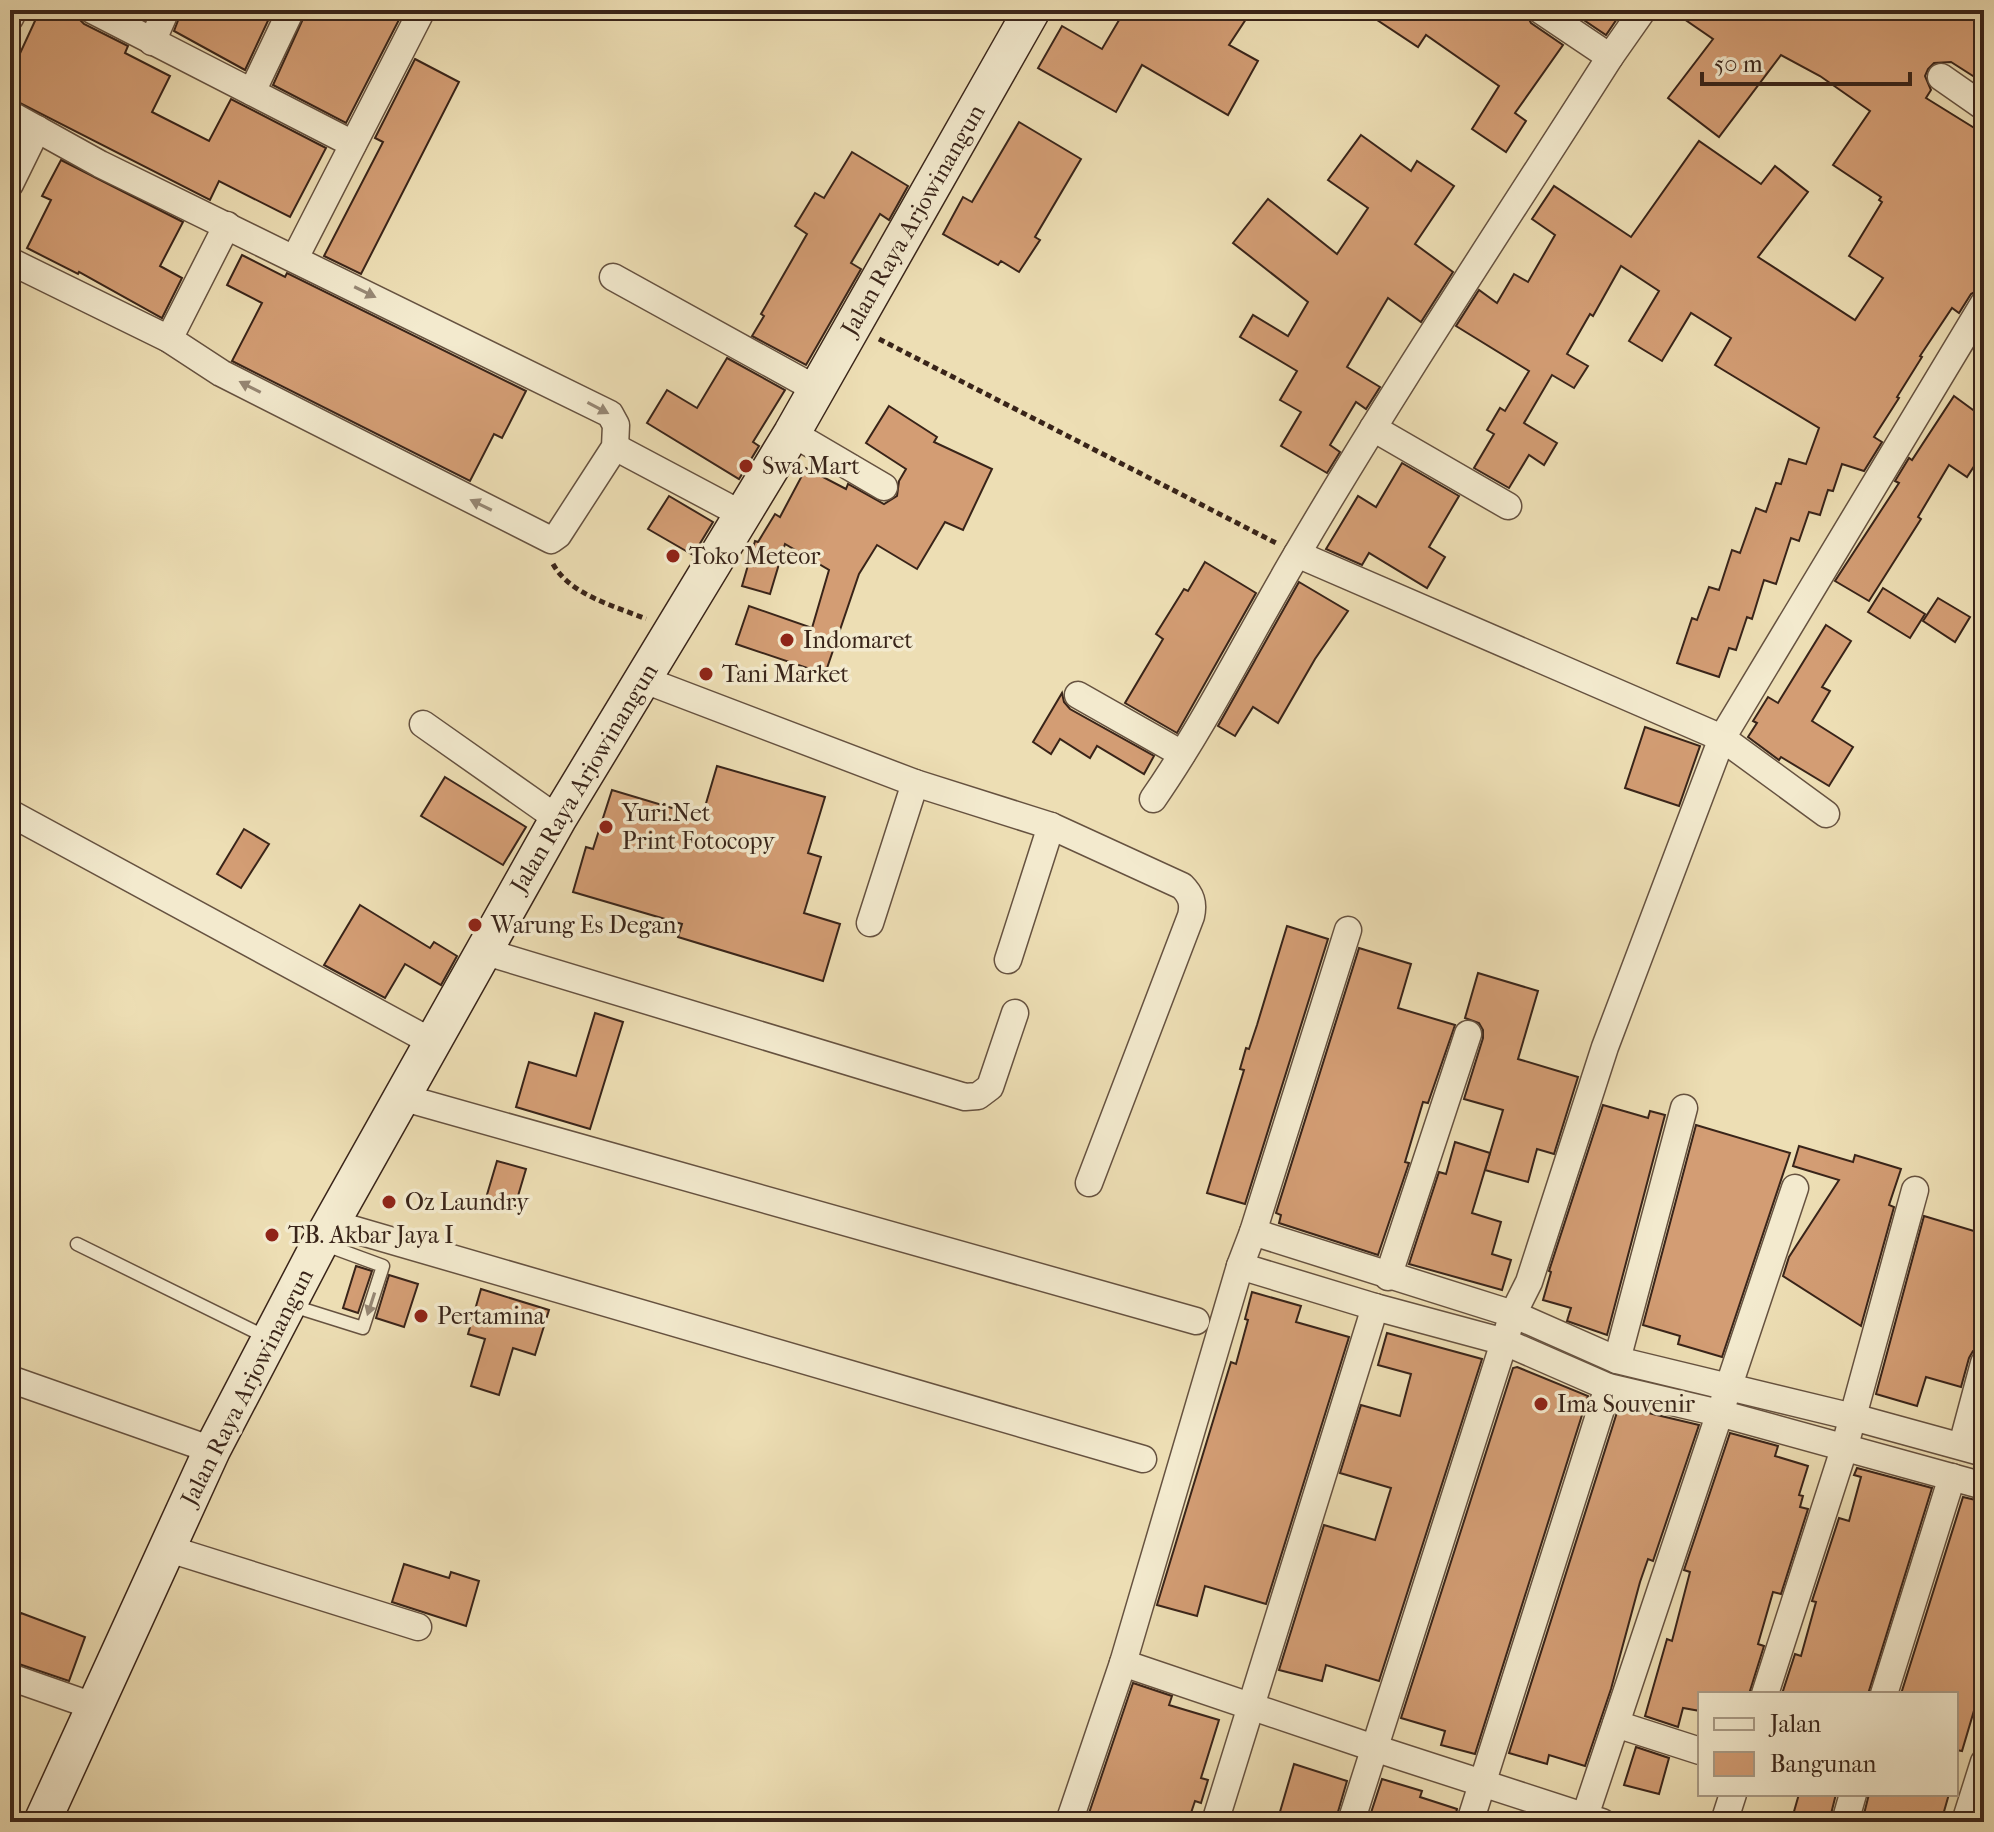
<svg xmlns="http://www.w3.org/2000/svg" width="1994" height="1832" font-family="'IM FELL French Canon',serif">
<style>
.building{fill:#d39d74;stroke:#392419;stroke-width:2}
.lines{fill:none;stroke-linecap:round;stroke-linejoin:round}
.service-casing{stroke:#665240;stroke-width:15}
.minor-casing{stroke:#665240;stroke-width:29}
.secondary-casing{stroke:#392419;stroke-width:39}
.path{stroke:#392419;stroke-width:5;stroke-dasharray:6 4;stroke-linecap:butt}
.service{stroke:#f3eace;stroke-width:12}
.minor{stroke:#f3eace;stroke-width:26}
.secondary{stroke:#f3eace;stroke-width:36}
.oneway{fill:#968774}
.poi-dot{fill:#8f2418;stroke:#f3eace;stroke-width:3}
.labels{text-anchor:middle;dominant-baseline:central;stroke-width:7;stroke-linejoin:round;paint-order:stroke}
.street-label{font-size:24px;fill:#392419;stroke:#f3eace}
.poi-label{font-size:24px;fill:#392419;stroke:#f3eace;text-anchor:start}
</style>
<rect width="100%" height="100%" fill="#eddeb4"/>
<filter id="stains"><feTurbulence type="fractalNoise" baseFrequency=".0025" numOctaves="4"/><feColorMatrix values="0 0 0 0 .2 0 0 0 0 .09 0 0 0 0 .02 0 0 0 .5 -.17"/></filter>
<radialGradient id="worn" r=".72"><stop offset=".6" stop-color="#630" stop-opacity="0"/><stop offset="1" stop-color="#630" stop-opacity=".3"/></radialGradient>
<g class="building">
<polygon points="40,10 76,10 78,18 84,24 128,46 125,53 170,76 152,112 209,141 231,99 326,148 290,217 219,181 210,200 10,98 10,75"/>
<polygon points="182,10 273,10 245,70 174,31"/>
<polygon points="307,10 404,10 346,123 273,85"/>
<polygon points="1125,10 1252,10 1229,45 1258,61 1228,115 1142,65 1116,112 1038,68 1062,26 1102,49"/>
<polygon points="1362,10 1524,10 1531,23 1563,45 1515,113 1526,121 1506,152 1472,129 1499,86 1426,35 1418,47"/>
<polygon points="1569,10 1623,10 1606,35"/>
<polygon points="1671,10 1956,10 1970,19 1976,10 1984,10 1984,83 1951,62 1934,63 1928,69 1925,76 1931,90 1926,98 1984,134 1984,287 1971,294 1959,313 1952,308 1920,356 1922,357 1897,397 1899,398 1874,437 1882,442 1864,471 1842,464 1833,491 1828,490 1820,515 1809,512 1799,541 1791,538 1776,584 1764,580 1752,619 1747,617 1736,650 1729,648 1719,677 1677,663 1692,618 1697,620 1709,587 1719,590 1732,550 1740,553 1756,508 1766,512 1776,483 1781,484 1789,459 1806,464 1819,428 1715,365 1731,338 1691,313 1662,361 1629,341 1659,291 1621,266 1593,316 1590,314 1567,354 1588,366 1574,388 1552,375 1524,423 1557,443 1544,465 1529,455 1509,488 1474,468 1494,434 1487,430 1500,408 1505,411 1529,371 1456,326 1479,290 1497,303 1514,274 1528,282 1555,235 1532,219 1554,186 1631,237 1699,141 1761,184 1775,166 1808,192 1758,257 1855,320 1883,278 1849,256 1882,202 1879,200 1881,197 1833,165 1870,111 1820,76 1781,55 1719,137 1668,98 1713,39"/>
<polygon points="415,59 459,82 361,274 324,256 383,142 375,138"/>
<polygon points="1019,122 1081,159 1035,237 1040,240 1019,272 1001,261 998,265 943,234 963,197 972,202"/>
<polygon points="1361,135 1411,171 1417,161 1454,186 1415,244 1453,272 1421,322 1388,298 1347,367 1380,387 1366,409 1356,402 1330,445 1340,452 1327,473 1281,446 1301,412 1280,400 1297,371 1240,337 1253,315 1288,336 1308,302 1233,243 1268,199 1337,254 1368,208 1328,180"/>
<polygon points="852,152 908,186 889,220 880,214 851,263 861,269 806,365 752,336 764,316 761,314 807,234 795,226 815,193 824,198"/>
<polygon points="61,160 183,222 160,266 182,278 162,318 79,272 78,274 27,248 51,200 42,196"/>
<polygon points="242,255 285,277 287,273 526,391 502,438 494,434 470,481 232,361 262,303 227,285"/>
<polygon points="727,358 785,390 753,442 759,446 739,479 647,423 667,390 697,408"/>
<polygon points="1954,396 1984,418 1984,451 1967,477 1949,465 1918,517 1921,519 1869,601 1835,581 1899,483 1895,481 1909,458 1912,460"/>
<polygon points="889,406 937,437 934,442 992,469 963,530 945,522 917,569 877,545 859,574 825,674 736,644 749,606 812,628 829,570 785,544 770,594 742,586 755,541 758,542 775,514 780,517 806,468 846,489 848,484 884,504 897,496 899,481 906,469 866,443"/>
<polygon points="1402,463 1459,496 1429,547 1445,557 1427,588 1369,553 1362,565 1326,549 1358,496 1376,507"/>
<polygon points="669,496 713,522 693,555 648,529"/>
<polygon points="1205,562 1256,593 1177,733 1125,703 1163,639 1156,634 1184,589 1188,591"/>
<polygon points="1299,582 1348,611 1315,659 1278,723 1253,707 1235,736 1218,726"/>
<polygon points="1883,588 1925,614 1910,638 1868,612"/>
<polygon points="1938,598 1970,617 1955,642 1923,621"/>
<polygon points="1826,625 1851,641 1822,687 1830,691 1812,721 1853,747 1829,786 1781,757 1779,760 1748,737 1757,723 1753,721 1768,697 1778,703"/>
<polygon points="1062,693 1064,702 1070,709 1154,756 1144,774 1097,746 1090,758 1060,739 1051,754 1033,742"/>
<polygon points="1645,727 1700,746 1679,806 1625,788"/>
<polygon points="717,766 825,797 808,853 821,857 804,913 840,924 823,981 678,937 682,924 573,892 586,847 593,849 612,790 702,817"/>
<polygon points="445,777 526,827 503,865 421,816"/>
<polygon points="244,829 269,844 241,888 217,874"/>
<polygon points="360,905 430,948 434,942 457,956 441,985 405,964 385,998 324,965"/>
<polygon points="1287,926 1328,939 1245,1204 1207,1193 1244,1070 1240,1069 1246,1048 1249,1049 1257,1025"/>
<polygon points="1359,948 1411,964 1398,1008 1455,1025 1428,1103 1423,1102 1405,1162 1409,1163 1378,1255 1279,1223 1281,1215 1276,1213"/>
<polygon points="1478,973 1538,991 1518,1059 1578,1077 1554,1154 1537,1149 1528,1182 1485,1170 1503,1110 1464,1099 1483,1038 1483,1030 1479,1023 1465,1018"/>
<polygon points="595,1013 623,1022 590,1129 516,1107 529,1062 576,1076"/>
<polygon points="1603,1105 1648,1118 1650,1111 1665,1115 1607,1335 1567,1321 1571,1308 1543,1300 1551,1272 1549,1271"/>
<polygon points="1696,1125 1790,1153 1722,1357 1678,1344 1680,1336 1643,1325"/>
<polygon points="1455,1142 1490,1153 1472,1213 1501,1222 1492,1254 1511,1260 1502,1290 1409,1264 1439,1172 1446,1174"/>
<polygon points="1799,1146 1853,1162 1855,1155 1901,1169 1889,1205 1894,1207 1861,1326 1783,1276 1789,1257 1839,1180 1793,1166"/>
<polygon points="497,1161 526,1169 515,1206 486,1198"/>
<polygon points="1924,1216 1984,1234 1984,1347 1973,1351 1969,1358 1961,1387 1926,1377 1917,1406 1876,1394"/>
<polygon points="356,1266 372,1271 358,1313 343,1308"/>
<polygon points="389,1275 418,1284 404,1327 376,1318"/>
<polygon points="481,1289 549,1310 535,1355 513,1348 499,1395 471,1386 485,1339 468,1334"/>
<polygon points="1252,1292 1301,1306 1296,1322 1349,1337 1266,1604 1205,1586 1197,1616 1157,1605 1231,1362 1236,1364 1248,1320 1245,1319"/>
<polygon points="1387,1333 1482,1359 1379,1681 1326,1665 1322,1681 1279,1670 1324,1525 1375,1540 1391,1488 1340,1473 1361,1405 1400,1416 1411,1374 1378,1365"/>
<polygon points="1517,1367 1588,1396 1475,1754 1441,1745 1445,1731 1401,1718 1513,1368"/>
<polygon points="1619,1406 1699,1425 1653,1561 1648,1559 1640,1582 1611,1689 1585,1766 1549,1755 1547,1764 1509,1753"/>
<polygon points="1730,1433 1778,1446 1775,1456 1808,1466 1799,1495 1803,1496 1800,1507 1808,1509 1781,1594 1773,1592 1758,1644 1764,1646 1749,1694 1700,1694 1700,1711 1683,1708 1678,1727 1645,1716 1667,1639 1672,1641 1690,1572 1684,1570"/>
<polygon points="1857,1468 1932,1488 1868,1694 1782,1694 1795,1654 1801,1656 1816,1602 1812,1601 1839,1518 1849,1521 1861,1477 1854,1475"/>
<polygon points="1963,1497 1984,1502 1984,1688 1981,1687 1962,1751 1956,1750 1956,1694 1901,1694"/>
<polygon points="404,1564 449,1578 451,1572 479,1581 466,1626 392,1602"/>
<polygon points="21,1613 85,1637 69,1681 10,1661 10,1615 18,1619"/>
<polygon points="1133,1683 1172,1696 1169,1705 1219,1720 1201,1778 1208,1780 1201,1803 1195,1801 1188,1822 1086,1822"/>
<polygon points="1636,1747 1669,1758 1659,1794 1624,1785"/>
<polygon points="1294,1764 1347,1781 1335,1822 1277,1822"/>
<polygon points="1382,1779 1422,1791 1420,1797 1457,1809 1454,1822 1368,1822"/>
<polygon points="1799,1794 1836,1794 1829,1822 1791,1822"/>
<polygon points="1869,1794 1949,1794 1941,1822 1862,1822"/>
</g>
<g class="lines">
<defs>
<g id="service">
<polyline points="77,1244 268,1338"/>
<polyline points="293,1306 363,1328 383,1266 323,1244"/>
</g>
<g id="minor">
<polyline points="92,10 353,144"/>
<polyline points="1540,10 1610,57"/>
<polyline points="10,18 14,10"/>
<polyline points="152,42 166,10"/>
<polyline points="1941,77 1984,107"/>
<polyline points="252,92 291,10"/>
<polyline points="10,114 100,164 610,414 616,425 615,447 558,535 551,540 221,373 169,339 10,261"/>
<polyline points="10,184 37,129"/>
<polyline points="295,258 422,10"/>
<polyline points="613,277 816,389"/>
<polyline points="169,339 227,225"/>
<polyline points="1373,428 1508,506"/>
<polyline points="792,433 884,487"/>
<polyline points="615,447 743,515"/>
<polyline points="1297,554 1722,738 1984,303"/>
<path d="M642,679L915,783L1051,826L1182,886C1191,895 1194,903 1191,916L1089,1183"/>
<polyline points="1078,695 1182,754"/>
<polyline points="423,724 558,819"/>
<path d="M1153,799C1207,721 1249,635 1297,554C1396,385 1505,222 1610,57L1643,10"/>
<polyline points="10,813 432,1042"/>
<polyline points="870,923 915,783"/>
<polyline points="483,951 965,1097 978,1096 990,1087 1015,1013"/>
<polyline points="1008,960 1051,826"/>
<polyline points="401,1097 1196,1321"/>
<polyline points="331,1223 1143,1459"/>
<polyline points="1253,1232 1513,1314 1617,1360 1853,1417 1984,1453"/>
<polyline points="1240,1266 1375,1307 1505,1342 1608,1387 1719,1413 1984,1486"/>
<polyline points="1388,1277 1468,1034"/>
<polyline points="1617,1360 1684,1108"/>
<polyline points="10,1379 212,1450"/>
<polyline points="1962,1445 1984,1363"/>
<polyline points="166,1548 418,1627"/>
<polyline points="1123,1663 1374,1748 1602,1822"/>
<polyline points="10,1677 93,1706"/>
<polyline points="1765,1694 1844,1449 1915,1190"/>
<polyline points="1884,1694 1952,1477"/>
<polyline points="1616,1724 1700,1751"/>
<polyline points="1069,1822 1123,1663 1240,1266 1253,1232 1348,930"/>
<polyline points="1215,1822 1375,1307"/>
<polyline points="1351,1822 1513,1314 1529,1282 1605,1047 1722,738 1826,814"/>
<polyline points="1470,1822 1608,1387"/>
<polyline points="1583,1822 1795,1188"/>
<polyline points="1724,1822 1733,1794"/>
<polyline points="1845,1822 1853,1794"/>
<polyline points="1965,1822 1984,1762"/>
</g>
<polyline id="secondary" points="42,1822 212,1450 320,1243 558,819 792,433 1032,10"/>
</defs>
<use href="#service" class="service-casing"/>
<use href="#minor" class="minor-casing"/>
<use href="#secondary" class="secondary-casing"/>
<g class="path">
<polyline points="879,339 1276,543"/>
<path d="M553,564C570,595 615,606 646,619"/>
</g>
<use href="#service" class="service"/>
<use href="#minor" class="minor"/>
<use href="#secondary" class="secondary"/>
</g>
<defs><path id="oneway-solid" d="M-6-.8H1V-3.2L6.5 0L1 3.2V.8H-6Z" transform="scale(2)"/></defs>
<g class="oneway">
<use href="#oneway-solid" transform="translate(365 292) rotate(26)"/>
<use href="#oneway-solid" transform="translate(250 387) rotate(-153)"/>
<use href="#oneway-solid" transform="translate(598 408) rotate(28)"/>
<use href="#oneway-solid" transform="translate(481 505) rotate(-154)"/>
<use href="#oneway-solid" transform="translate(371 1304) rotate(108)"/>
</g>
<g class="poi-dot">
<circle cx="746" cy="466" r="8"/>
<circle cx="673" cy="556" r="8"/>
<circle cx="787" cy="640" r="8"/>
<circle cx="706" cy="674" r="8"/>
<circle cx="606" cy="827" r="8"/>
<circle cx="475" cy="925" r="8"/>
<circle cx="389" cy="1202" r="8"/>
<circle cx="272" cy="1235" r="8"/>
<circle cx="421" cy="1316" r="8"/>
<circle cx="1541" cy="1404" r="8"/>
</g>
<g class="labels">
<g class="street-label">
<text transform="translate(913 220) rotate(-60)">Jalan Raya Arjowinangun</text>
<text transform="translate(584 778) rotate(-59)">Jalan Raya Arjowinangun</text>
<text transform="translate(247 1387) rotate(-63)">Jalan Raya Arjowinangun</text>
</g>
<g class="poi-label">
<text x="762" y="466">Swa Mart</text>
<text x="689" y="556">Toko Meteor</text>
<text x="803" y="640">Indomaret</text>
<text x="722" y="674">Tani Market</text>
<text x="622" y="813">Yuri.Net<tspan x="622" dy="28">Print Fotocopy</tspan></text>
<text x="491" y="925">Warung Es Degan</text>
<text x="405" y="1202">Oz Laundry</text>
<text x="288" y="1235">TB. Akbar Jaya I</text>
<text x="437" y="1316">Pertamina</text>
<text x="1557" y="1404">Ima Souvenir</text>
</g>
</g>
<rect width="1994" height="1832" fill="none" stroke="#eddeb4" stroke-width="40"/>
<rect x="12" y="12" width="1970" height="1808" fill="none" stroke="#392419" stroke-width="4"/>
<rect x="20" y="20" width="1954" height="1792" fill="none" stroke="#392419" stroke-width="2"/>
<rect x="1698" y="1692" width="260" height="104" fill="#f3eace" stroke="#a99b86" stroke-width="2"/>
<rect x="1714" y="1718" width="40" height="12" fill="#f3eace" stroke="#a99b86" stroke-width="2"/>
<text x="1770" y="1732" font-size="24" fill="#392419">Jalan</text>
<rect x="1714" y="1752" width="40" height="24" fill="#d39d74" stroke="#a99b86" stroke-width="2"/>
<text x="1770" y="1772" font-size="24" fill="#392419">Bangunan</text>
<path d="M1702 72v12h208v-12" fill="none" stroke="#392419" stroke-width="4"/>
<text x="1714" y="72" font-size="24" fill="#392419" stroke="#f3eace" stroke-width="6" paint-order="stroke">50 m</text>
<rect width="100%" height="100%" filter="url(#stains)"/>
<rect width="100%" height="100%" fill="url(#worn)"/>
</svg>
